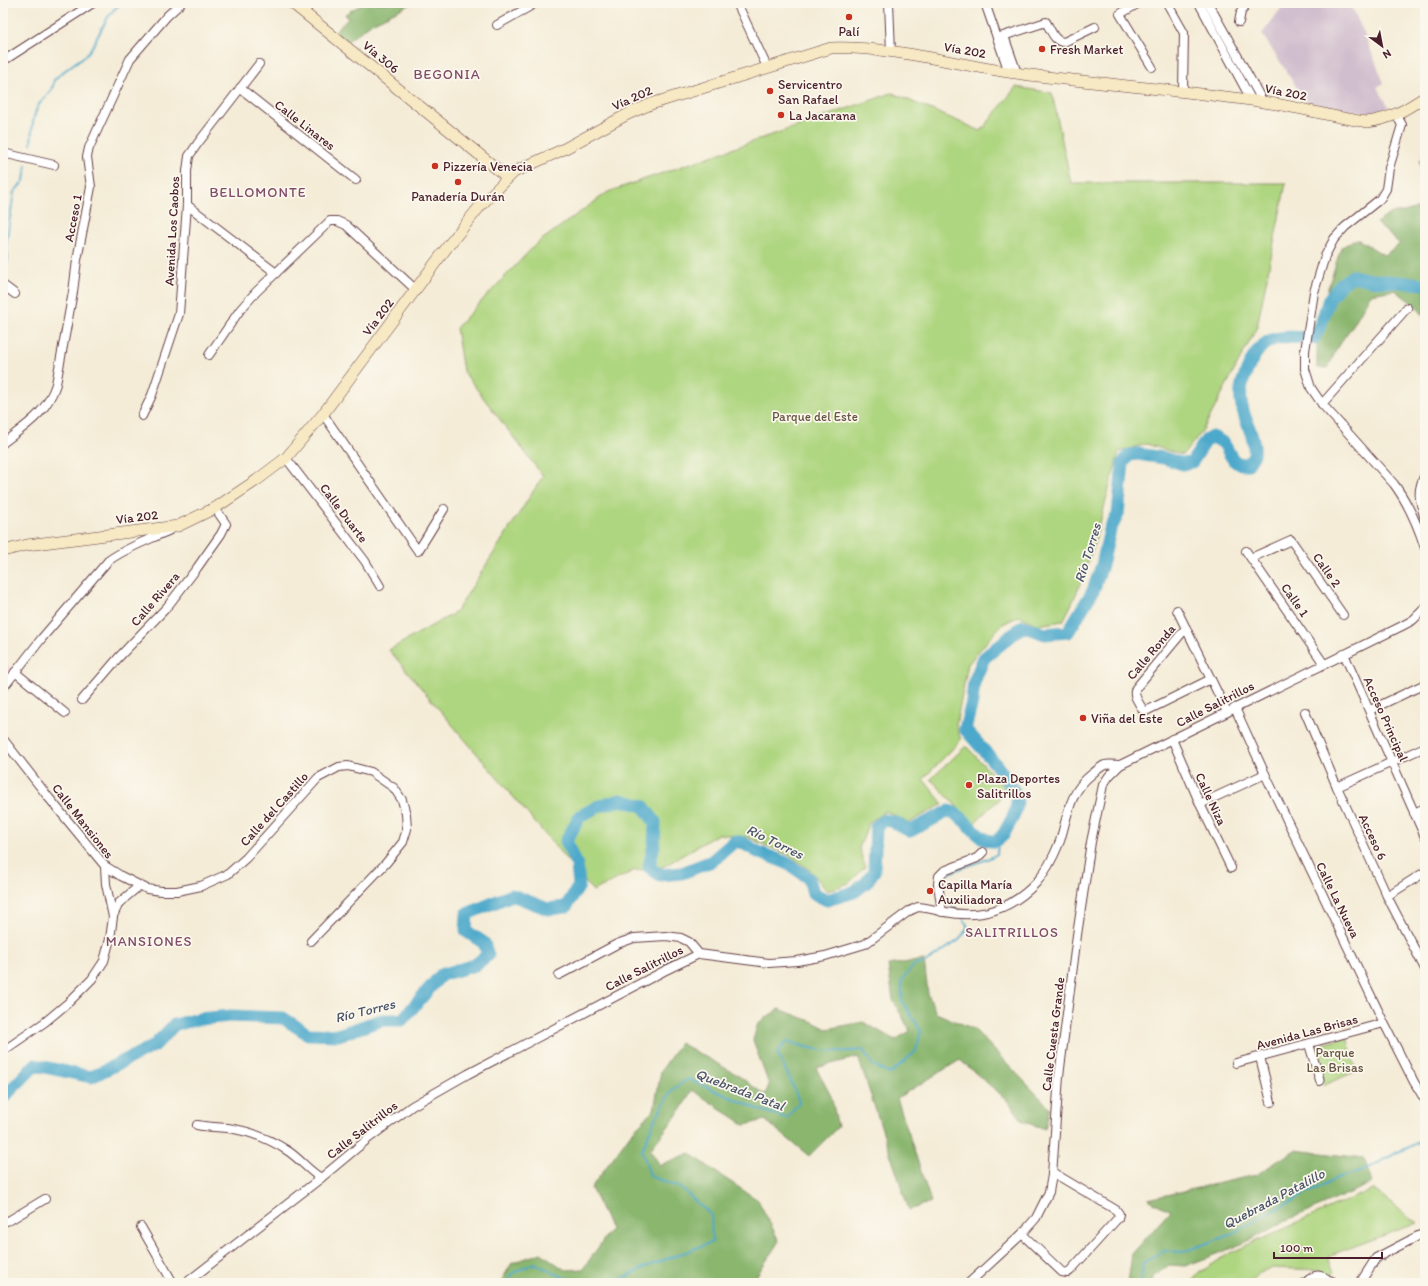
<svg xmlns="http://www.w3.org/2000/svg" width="1428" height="1286" font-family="Itim,sans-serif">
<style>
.built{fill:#f4cfdd}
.industrial{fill:#d0bdcd}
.green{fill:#aed57f;stroke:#7c7a55}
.forest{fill:#8ab66e;stroke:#6a6a4c}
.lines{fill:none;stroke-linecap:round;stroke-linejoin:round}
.stream{stroke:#4da9cb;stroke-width:2}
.river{stroke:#4da9cb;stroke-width:13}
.street-casing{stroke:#643e45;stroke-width:10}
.secondary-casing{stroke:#643e45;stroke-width:12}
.street{stroke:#fff;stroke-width:8}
.secondary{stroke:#f7e9c3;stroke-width:11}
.poi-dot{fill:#c8321e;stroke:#fbf7ec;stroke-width:1.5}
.labels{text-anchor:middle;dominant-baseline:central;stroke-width:3.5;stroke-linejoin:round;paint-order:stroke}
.poi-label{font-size:13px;fill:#4a1f2b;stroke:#fbf7ec;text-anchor:start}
.street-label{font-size:13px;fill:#4a1f2b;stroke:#fbf7ec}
.park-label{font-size:13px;fill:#685644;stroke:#fbf7ec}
.neighbourhood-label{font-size:14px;letter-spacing:1px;fill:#7f4c69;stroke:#fbf7ec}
.water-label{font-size:14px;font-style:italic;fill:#4b566b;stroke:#fbf7ec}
</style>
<rect width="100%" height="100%" fill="#fbf7ec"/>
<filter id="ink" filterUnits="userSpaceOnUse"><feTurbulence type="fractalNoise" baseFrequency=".025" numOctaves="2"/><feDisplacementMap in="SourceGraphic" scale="8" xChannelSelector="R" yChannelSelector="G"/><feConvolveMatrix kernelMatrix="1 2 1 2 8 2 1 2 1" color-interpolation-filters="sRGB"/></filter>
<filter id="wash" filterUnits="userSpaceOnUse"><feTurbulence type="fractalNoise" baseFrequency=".012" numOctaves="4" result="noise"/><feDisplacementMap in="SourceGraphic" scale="16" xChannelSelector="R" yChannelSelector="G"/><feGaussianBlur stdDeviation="0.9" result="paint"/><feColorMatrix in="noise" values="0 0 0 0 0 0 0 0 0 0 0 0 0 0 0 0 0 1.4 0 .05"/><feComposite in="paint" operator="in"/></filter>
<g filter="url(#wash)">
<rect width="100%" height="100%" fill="#f4ecd7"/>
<polygon class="built" points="3,658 14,673 3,687"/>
<polygon class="industrial" points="1285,3 1350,3 1362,29 1384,83 1377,87 1389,107 1377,113 1339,109 1306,102 1262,34"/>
<g class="green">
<path d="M1016,87L1052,93L1071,183H1286L1257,327L1203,430L1183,455L1146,444L1119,452C1103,508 1091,570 1063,621L1038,625L1019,616L1001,625L968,664L956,725L961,740L923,779L943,804L909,823L885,811L869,823L859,848L865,867L849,883L827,891L812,872L791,856L747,837L718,834L663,867L633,871L593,891L389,650L456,612L543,476L463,371L456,328L536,244L608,192L892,93L981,131Z"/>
<polygon points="966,746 1008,791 973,824 931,779"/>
<polygon points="1347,1037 1357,1071 1324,1085 1313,1047"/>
<polygon points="1373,1189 1417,1223 1328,1256 1334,1272 1331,1276 1320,1270 1271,1268 1258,1274 1248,1283 1191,1283 1199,1273 1230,1253"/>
</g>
<g class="forest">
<polygon points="364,3 413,3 372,23 345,43 334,32 348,19 345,14"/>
<polygon points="1425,157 1425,318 1417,307 1395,290 1371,294 1353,325 1338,346 1328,368 1317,368 1317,339 1328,288 1341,248 1353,240 1359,240 1384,255 1400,244 1376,223 1392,213 1399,213 1423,207 1420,160"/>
<polygon points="924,960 928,994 936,1013 974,1029 1050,1108 1045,1129 1023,1121 1006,1099 960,1060 897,1098 931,1202 909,1210 858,1057 816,1068 831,1096 838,1127 809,1156 765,1120 745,1125 692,1090 680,1111 650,1150 660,1165 690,1153 720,1175 758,1200 779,1241 752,1283 500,1283 512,1263 541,1253 565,1270 583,1269 611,1229 591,1188 631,1133 654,1110 661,1071 680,1043 736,1074 765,1095 769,1085 753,1040 758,1023 779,1009 811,1021 827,1029 863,1022 895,1040 910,1031 893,1000 888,965"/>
<polygon points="1295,1150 1364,1158 1372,1183 1321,1206 1284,1221 1253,1239 1220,1253 1185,1266 1169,1265 1153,1277 1152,1283 1128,1283 1132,1254 1170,1211 1148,1199 1256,1175"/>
</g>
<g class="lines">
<g class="stream">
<polyline points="3,8 7,7 11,3"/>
<path d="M31,144C32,131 32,118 38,106C44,95 53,94 54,80C59,75 65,70 71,66C75,62 82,59 86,55C100,40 104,12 123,3"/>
<polyline points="5,271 8,258 6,243 14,192 24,181 26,166"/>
<path d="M958,911C955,906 949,905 945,898C942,892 941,880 947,875C959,866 982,864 997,854L998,839"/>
<polyline points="506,1283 513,1273 534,1263 573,1282 585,1283"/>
<path d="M614,1283L643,1268L712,1242L711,1215L681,1188L650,1176L642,1150L654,1121L672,1090L688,1079L760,1110L787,1118L799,1102L790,1079L777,1053L787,1041C814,1051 834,1053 863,1050L874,1066L890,1074L916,1051L921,1031L902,1001V980L914,965L925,963L959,940L967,929V925L962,916"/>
<polyline points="1141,1283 1143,1263 1162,1251 1183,1252 1232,1234 1267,1214 1337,1178 1362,1171 1409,1147 1419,1142 1425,1130"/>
</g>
<path class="river" d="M3,1098L35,1065L91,1077L154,1046L174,1025L199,1019L231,1016L283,1018L308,1034L338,1035L382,1020H402L441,975L475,965L488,955L484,943L466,931L467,914L512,895L548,909L566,907L579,886L577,865L566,841L580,816L599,806L621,800L643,806L655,822L654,845L649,867L660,875L682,873L712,861L735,841L743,843L758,852L787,863L809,878L813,893L827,900L854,892L866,883L874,871L876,827L884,820L894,822L910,831L949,811C966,815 977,842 994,841C1002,840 1005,831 1008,826C1014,816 1019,806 1016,794C1014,790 1010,785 1008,781C995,762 980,746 965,729L972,702L974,682L984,658L1023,626L1045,634L1068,632L1093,591L1102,565L1110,530L1118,514L1123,463L1129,455L1138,454L1164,458L1183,464L1192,462L1207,439L1213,437C1217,439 1221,441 1224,444C1232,456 1231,465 1248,464C1250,460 1254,457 1254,453C1256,435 1242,418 1241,400C1239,387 1245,375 1250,364C1265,332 1283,337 1314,338L1321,324L1329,299L1341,284L1353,276L1370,280L1425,284"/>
</g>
</g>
<g filter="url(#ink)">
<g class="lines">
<defs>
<g id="street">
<polyline points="737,3 767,67"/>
<polyline points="889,3 891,52"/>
<polyline points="985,3 1009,72"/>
<polyline points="1139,3 1120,14 1152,67"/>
<polyline points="1167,3 1184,33 1183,91"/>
<polyline points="1199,3 1252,101"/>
<polyline points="1208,3 1263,102"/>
<polyline points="304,12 311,3"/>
<polyline points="1239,22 1241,12 1247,3"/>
<polyline points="497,25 536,3"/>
<polyline points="1004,36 1017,73"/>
<path d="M997,38L1046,22C1051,30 1054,42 1064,42L1095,27"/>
<polyline points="3,61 93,3"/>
<polyline points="240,88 356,180"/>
<path d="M1396,114L1402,125L1389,168L1386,189L1380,199L1345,227L1334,239L1325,256L1314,292L1305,351V369L1311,388L1322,404L1394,484C1408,503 1418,526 1425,548"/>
<polyline points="3,153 54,165"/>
<polyline points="187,205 276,273"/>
<polyline points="3,285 15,294"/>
<polyline points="209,355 240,310 256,292 330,221 337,221 346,225 416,290"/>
<polyline points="1322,404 1407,308"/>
<polyline points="323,414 418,551 444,509"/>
<polyline points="142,416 152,395 179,314 187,205 187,171 189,156 198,143 259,64"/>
<path d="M3,443C26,425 47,413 56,384L73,292L77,260L91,187L87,157L89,148L130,59L167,16L181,3"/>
<polyline points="286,458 365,561 380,586"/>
<path d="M1425,475C1416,491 1420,502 1425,519"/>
<polyline points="1246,551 1324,664"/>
<polyline points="1251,558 1291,540 1343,615"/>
<polyline points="1177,610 1227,712"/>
<path d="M1186,628L1136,688C1132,695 1139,703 1143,710L1146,711L1211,679"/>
<polyline points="1344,654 1425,837"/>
<polyline points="15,672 65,713"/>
<path d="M3,688L42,638L108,561C127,547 149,540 170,530"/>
<polyline points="82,700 119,657 167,607 197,568 221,534 226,524 215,508"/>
<polyline points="1235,708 1265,774 1384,1023 1414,1082 1425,1100"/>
<polyline points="1370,710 1425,684"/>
<polyline points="1305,712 1337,787 1387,896 1425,969"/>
<polyline points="3,739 49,798 105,866 106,884 113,917 110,939 104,961 92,979 69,1002 45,1022 3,1051"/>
<polyline points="1172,739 1200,804 1231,868"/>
<polyline points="1337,787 1425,747"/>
<polyline points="1200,804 1265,774"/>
<polyline points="1414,813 1425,808"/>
<polyline points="105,866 121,876 147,889 161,891 177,891 201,886 228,874 246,858 318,778 339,767 348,766 371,772 394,788 402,800 406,814 407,829 403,842 386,863 311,941"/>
<polyline points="1387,896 1425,872"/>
<polyline points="942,912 938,884 939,876 944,871 977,858 983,852"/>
<polyline points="113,916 119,903 139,886"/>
<polyline points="559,975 617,944 634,938 666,936 681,938 689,942 699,954"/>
<polyline points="1309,1044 1320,1081"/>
<polyline points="1260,1057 1271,1102"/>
<polyline points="1236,1063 1384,1023"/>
<path d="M197,1125C207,1127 218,1127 228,1128C249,1131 270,1139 288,1151C300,1159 309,1171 321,1178"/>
<polyline points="3,1222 10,1220 45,1199"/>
<polyline points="141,1227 173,1283"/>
<polyline points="1022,1234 1062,1272 1067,1273 1070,1271 1118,1218 1119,1214 1116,1210 1052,1172"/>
<path d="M186,1283L321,1178L369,1138L412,1106L468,1074L664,971L699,954L769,963L797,961L825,956L865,944L909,911C912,910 915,908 918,907C925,907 938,911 945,912C981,919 1010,910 1036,883C1047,871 1054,856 1060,841C1068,815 1069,792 1092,774C1096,771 1100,767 1105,765C1109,764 1116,765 1120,765L1402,626L1413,620L1425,608"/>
<polyline points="969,1283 1022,1234 1036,1218 1049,1192 1052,1175 1059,1076 1077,935 1091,842 1103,785 1109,776 1120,765"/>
<path d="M1305,1283C1317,1271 1321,1275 1335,1283"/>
<polyline points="1360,1283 1376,1258 1420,1235 1425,1235"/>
</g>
<g id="secondary">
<polyline points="292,3 507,177"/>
<path d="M3,551L27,545L178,526L215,508L257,480L286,458L323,414L448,246L481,205L514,172L564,149L628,114L651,104L831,48C890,46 949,63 1008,72C1092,84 1178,89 1263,102C1298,107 1332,117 1367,122C1391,119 1405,110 1425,97"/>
</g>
</defs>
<use href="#street" class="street-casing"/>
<use href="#secondary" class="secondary-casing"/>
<use href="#street" class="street"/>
<use href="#secondary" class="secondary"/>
</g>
</g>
<g class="poi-dot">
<circle cx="849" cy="17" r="4"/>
<circle cx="1042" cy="49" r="4"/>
<circle cx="770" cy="91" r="4"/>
<circle cx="781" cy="115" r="4"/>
<circle cx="435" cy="166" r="4"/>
<circle cx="458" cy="182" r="4"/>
<circle cx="1083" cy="718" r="4"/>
<circle cx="969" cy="785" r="4"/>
<circle cx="930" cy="891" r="4"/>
</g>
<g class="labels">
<g class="poi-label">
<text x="849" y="31" text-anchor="middle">Palí</text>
<text x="1050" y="49">Fresh Market</text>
<text x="778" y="84">Servicentro<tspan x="778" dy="15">San Rafael</tspan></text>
<text x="789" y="115">La Jacarana</text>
<text x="443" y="166">Pizzería Venecia</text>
<text x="458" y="196" text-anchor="middle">Panadería Durán</text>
<text x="1091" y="718">Viña del Este</text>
<text x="977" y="778">Plaza Deportes<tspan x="977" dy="15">Salitrillos</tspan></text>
<text x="938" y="884">Capilla María<tspan x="938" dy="15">Auxiliadora</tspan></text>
</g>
<g class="street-label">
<text transform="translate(965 50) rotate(10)">Vía 202</text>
<text transform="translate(381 57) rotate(40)">Vía 306</text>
<text transform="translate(1286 92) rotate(11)">Vía 202</text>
<text transform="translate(632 98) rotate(-24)">Vía 202</text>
<text transform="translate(305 125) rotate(38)">Calle Linares</text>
<text transform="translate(73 218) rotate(-79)">Acceso 1</text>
<text transform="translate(172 231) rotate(-87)">Avenida Los Caobos</text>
<text transform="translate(378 317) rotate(-53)">Vía 202</text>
<text transform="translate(344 513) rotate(53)">Calle Duarte</text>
<text transform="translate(137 517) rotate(-7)">Vía 202</text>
<text transform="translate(1327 570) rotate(55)">Calle 2</text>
<text transform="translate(155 599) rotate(-49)">Calle Rivera</text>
<text transform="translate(1295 600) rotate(55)">Calle 1</text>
<text transform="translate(1151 652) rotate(-50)">Calle Ronda</text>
<text transform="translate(1215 704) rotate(-27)">Calle Salitrillos</text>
<text transform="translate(1386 719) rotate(66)">Acceso Principal</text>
<text transform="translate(1211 799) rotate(65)">Calle Niza</text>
<text transform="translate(274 809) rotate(-48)">Calle del Castillo</text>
<text transform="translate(83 821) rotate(52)">Calle Mansiones</text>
<text transform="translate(1373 837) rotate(65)">Acceso 6</text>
<text transform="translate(1338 900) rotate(64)">Calle La Nueva</text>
<text transform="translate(644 968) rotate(-27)">Calle Salitrillos</text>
<text transform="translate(1307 1032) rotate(-15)">Avenida Las Brisas</text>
<text transform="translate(1053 1034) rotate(-83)">Calle Cuesta Grande</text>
<text transform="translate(362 1130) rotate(-38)">Calle Salitrillos</text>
</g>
<g class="park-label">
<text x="815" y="416">Parque del Este</text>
<text x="1335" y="1052">Parque<tspan x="1335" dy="15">Las Brisas</tspan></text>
</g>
<g class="neighbourhood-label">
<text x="447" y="74">BEGONIA</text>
<text x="258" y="192">BELLOMONTE</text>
<text x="1012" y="932">SALITRILLOS</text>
<text x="149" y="941">MANSIONES</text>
</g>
<g class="water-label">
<text transform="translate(1088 553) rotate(-73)">Río Torres</text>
<text transform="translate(775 842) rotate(26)">Río Torres</text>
<text transform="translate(365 1011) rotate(-14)">Río Torres</text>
<text transform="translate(740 1090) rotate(21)">Quebrada Patal</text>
<text transform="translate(1274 1199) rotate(-28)">Quebrada Patalillo</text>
</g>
</g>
<rect width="1428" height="1286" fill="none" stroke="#fbf7ec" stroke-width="16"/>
<g transform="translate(1382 46) rotate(148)" stroke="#fbf7ec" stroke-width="3" paint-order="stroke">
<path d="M0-3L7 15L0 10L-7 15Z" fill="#4a1f2b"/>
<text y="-6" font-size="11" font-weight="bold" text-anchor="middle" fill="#4a1f2b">N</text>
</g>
<path d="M1274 1252v6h108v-6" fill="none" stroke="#4a1f2b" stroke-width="2"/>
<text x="1280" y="1252" font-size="12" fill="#4a1f2b" stroke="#fbf7ec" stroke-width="3" paint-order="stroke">100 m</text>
</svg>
